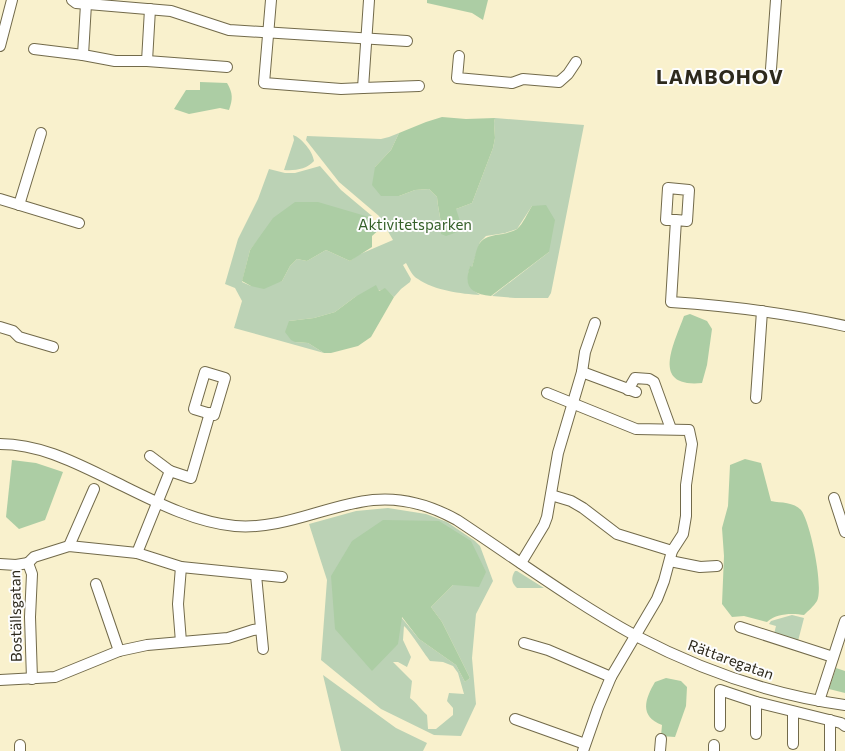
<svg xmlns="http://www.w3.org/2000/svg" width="845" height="751" font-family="Commissioner,sans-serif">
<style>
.green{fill:#bbd2b5;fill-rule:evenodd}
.forest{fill:#accda4}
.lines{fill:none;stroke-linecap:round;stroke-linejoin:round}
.minor-casing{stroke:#726a4a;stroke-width:12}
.minor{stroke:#fff;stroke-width:10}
.labels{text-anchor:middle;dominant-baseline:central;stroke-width:4;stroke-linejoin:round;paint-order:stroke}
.park-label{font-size:15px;fill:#356029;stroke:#fdfdfd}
.street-label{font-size:15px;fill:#2d291c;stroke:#fdfdfd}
.district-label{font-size:20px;font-weight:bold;letter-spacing:1px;fill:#2d291c;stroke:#fdfdfd}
</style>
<rect width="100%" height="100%" fill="#f9f1cd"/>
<g class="green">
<path d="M495,118L584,125L551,293L548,298H515L492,296L549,252L532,206L517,229L505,233L486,236L480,242L472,267H470C466,280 468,288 480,295C462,294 433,290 418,279C412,276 409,268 406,263L403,265L411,279L410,282L401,289L394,297L385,289L355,297L335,312L314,318L289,321L295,342L308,343L324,353L234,328L242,301L235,288L225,284L238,239L258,199L269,169L285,173H295L320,166L341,190L372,216L262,235L250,250L242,282L251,286L282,281L290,266L297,259L307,261L326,250L350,261L358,255L393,240L379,216L339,182L306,140L307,136L381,139L389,137L399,133L391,150L375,167L399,196L415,190L429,189L437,197C438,210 442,221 441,234L456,209L472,203L493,148L495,138L494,123Z"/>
<path d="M293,135C302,138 313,152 314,161C307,169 295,171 284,170L294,140Z"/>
<path d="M388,508L426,514L447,522L475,541L480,546L493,581L476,614L472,658L476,704L461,736L434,735L381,709L321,660L327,580L309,524L356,511ZM471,541L453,585L431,607L442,622L470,678L465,682L456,665L419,639L401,617ZM404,626C409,630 424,653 430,661L443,662L453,666L458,673L464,694L449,693L447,701L453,708V715L436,729H428L427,715C420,709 417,703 410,698L412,681L393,662H398L407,667L411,657L403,640Z"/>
<path d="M515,571H517L544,588H517C511,583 511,577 515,571Z"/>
<polygon points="792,615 804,618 798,641 774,634 776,626 769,624 771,621"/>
<polygon points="323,675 396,728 427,743 423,751 341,751"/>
</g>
<g class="forest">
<polygon points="427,0 488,0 483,20 472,13 427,3"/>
<path d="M200,82L227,83C233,93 233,99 229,110L220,108L189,114L174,109L186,90H200Z"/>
<path d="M442,117L466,119L495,118L494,123L495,138L493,148L472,203L456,209L463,230L446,236L441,234C442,221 438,210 437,197L429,189L415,190L399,196H381L372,185L375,167L391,150L399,133L426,122Z"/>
<polygon points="295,202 318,202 369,217 381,228 372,236 372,247 350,261 326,250 307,261 297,259 290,266 282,281 264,289 251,286 242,281 250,250 273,218"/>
<path d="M546,205L555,220L549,252L491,296C471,294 463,287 470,266L472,267C479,244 476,237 503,234C507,233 514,231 517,229C523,224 528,212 532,206Z"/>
<polygon points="376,285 379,291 385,288 394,297 371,337 358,346 331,353 324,353 308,343 295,342 291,340 285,332 289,321 314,318 335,312 355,297"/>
<path d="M690,314L707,321L712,329L707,365L702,383C650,388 674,344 684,316Z"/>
<path d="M745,459L761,463L771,501C781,503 794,502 801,510C810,521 824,587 817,601C814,606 808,611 804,615C793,613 776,613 767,622L744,616L732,617L722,604L724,556L722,528L728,506L730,465Z"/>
<polygon points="12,460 36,463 63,472 45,520 19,529 6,517"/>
<polygon points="383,520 439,521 471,541 486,572 479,587 453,585 431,607 442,622 470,678 465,682 456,665 419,639 402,617 398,644 372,671 335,629 331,576 352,541"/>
<polygon points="836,668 845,671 845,693 829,689"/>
<path d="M666,678L681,681L687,687L686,706L675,737L661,736L662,725C639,716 645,699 655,682Z"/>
</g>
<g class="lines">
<defs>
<g id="minor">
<polyline points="72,0 76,3 171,11 229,30 407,41"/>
<polyline points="271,0 264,83 341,89 363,88 369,0"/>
<polyline points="86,4 83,55 115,61 147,61 150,9"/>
<polyline points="0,46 12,0"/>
<polyline points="34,49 83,55"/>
<polyline points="459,56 457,78 512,83 523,79 559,82 568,74 576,62"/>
<polyline points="147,61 227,67"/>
<polyline points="771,69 776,0"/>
<polyline points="363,88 419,86"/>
<polyline points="0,199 79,223"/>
<polyline points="19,205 41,133"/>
<path d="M676,220H666L668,188L689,190L687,221L676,220L671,302C730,306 787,313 845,326"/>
<polyline points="0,327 13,331 19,337 53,347"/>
<polygon points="205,372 225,378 214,415 194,409"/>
<polyline points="582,372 585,352 595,323"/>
<polyline points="628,390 635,378 649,379 654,382 671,429"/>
<polyline points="547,393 636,429 689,430 692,444 686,485 686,516 683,534 672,551 664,581 657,599 611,677 598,708 583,751"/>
<polyline points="756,398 762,311"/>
<path d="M0,444C40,444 76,463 111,480C150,499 192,522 235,526C284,530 326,505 373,500C403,497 432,506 457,520C516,559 574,602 636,636C701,670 772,695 845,705"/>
<polyline points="150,456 170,471"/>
<polyline points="551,495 571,501 583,508 617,534 672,551"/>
<polyline points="834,498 845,532"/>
<polyline points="69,546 94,489"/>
<polyline points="137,553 170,471 191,478 210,413"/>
<polyline points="670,561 700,567 717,566"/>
<polyline points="28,563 34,557 69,546 137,553 181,567 282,577"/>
<polyline points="28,563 32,574 30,617 32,679"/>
<polyline points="521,563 544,525 547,517 558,453 582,372 636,392"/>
<polyline points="0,564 16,565 28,563"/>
<polyline points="256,575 263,649"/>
<polyline points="96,584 119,651"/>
<polyline points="740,627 833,657"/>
<polyline points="181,642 178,604 181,567"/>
<polyline points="524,643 548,650 611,677"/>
<polyline points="0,680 55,677 119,651 147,645 228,638 253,630 261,629"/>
<polyline points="819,701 845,621"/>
<polyline points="793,712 793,744"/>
<polyline points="515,719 585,744"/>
<polyline points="830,720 830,751"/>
<polyline points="720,726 720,690 756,702 841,723 845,726"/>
<polyline points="756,734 756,702"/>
<polyline points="20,751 20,745"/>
<polyline points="660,751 661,739"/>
<polyline points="714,751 714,745"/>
</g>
</defs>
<use href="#minor" class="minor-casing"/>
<use href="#minor" class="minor"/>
</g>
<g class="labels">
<g class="park-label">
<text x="415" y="224">Aktivitetsparken</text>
</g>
<g class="street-label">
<text transform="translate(15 616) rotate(-91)">Boställsgatan</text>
<text transform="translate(731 659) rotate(20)">Rättaregatan</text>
</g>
<g class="district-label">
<text x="720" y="76">LAMBOHOV</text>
</g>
</g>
</svg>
